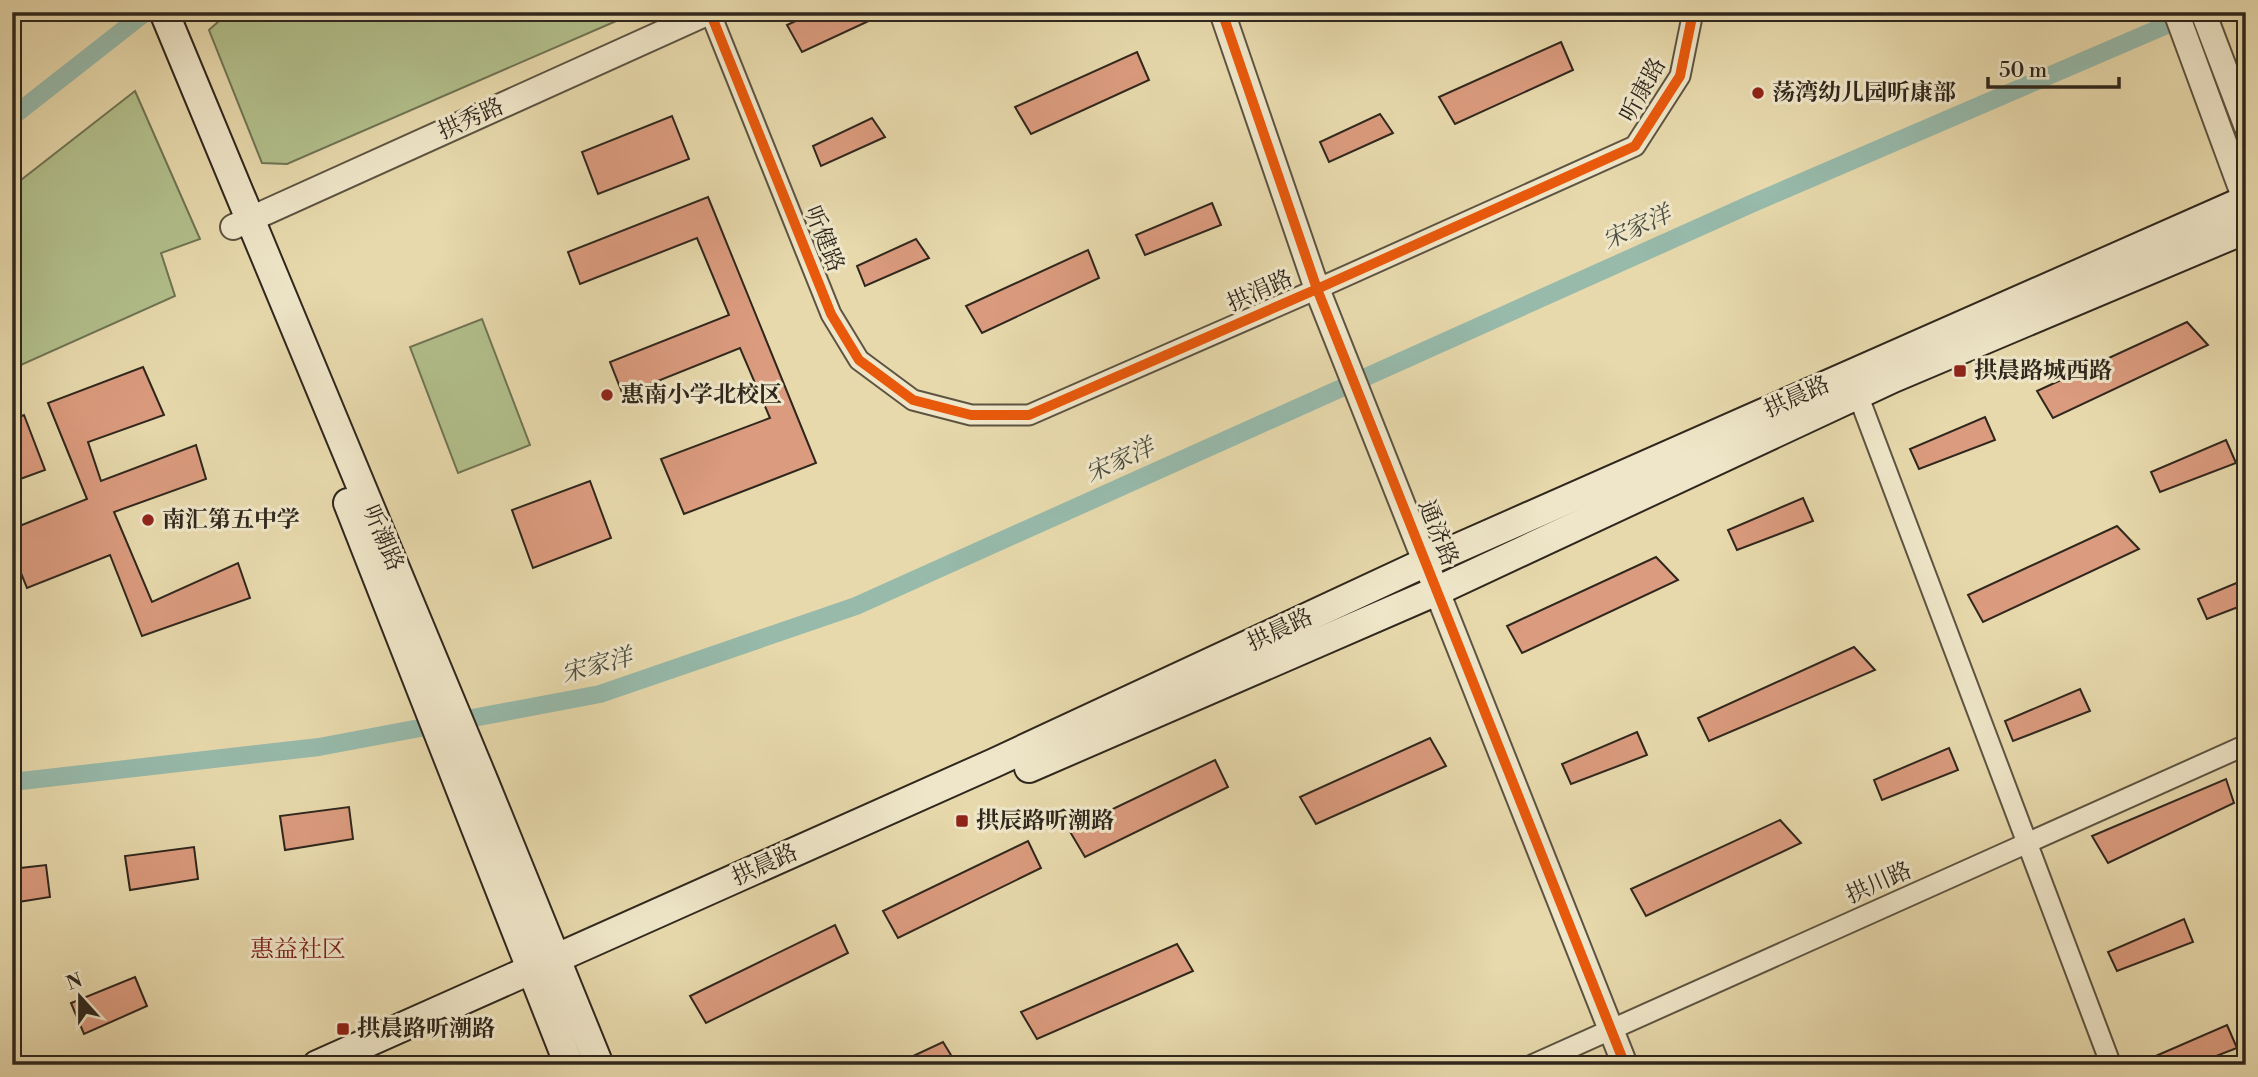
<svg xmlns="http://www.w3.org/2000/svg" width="2258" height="1077" font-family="'Libre Bodoni','Noto Serif SC',serif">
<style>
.green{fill:#b2c08c;stroke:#707454;stroke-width:2}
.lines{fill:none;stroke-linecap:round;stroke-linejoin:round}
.canal{stroke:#97baab;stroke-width:18}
.building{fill:#db9b7e;stroke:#2f271d;stroke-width:2}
.minor-casing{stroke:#5d5441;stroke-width:23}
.tertiary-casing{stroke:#5d5441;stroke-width:28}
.secondary-casing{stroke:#2f271d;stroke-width:32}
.minor{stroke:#efe6c9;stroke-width:19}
.tertiary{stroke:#efe6c9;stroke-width:24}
.secondary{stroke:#efe6c9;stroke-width:28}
.cycleway-casing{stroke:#efe6c9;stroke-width:15}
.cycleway{stroke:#e8590c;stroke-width:10}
.poi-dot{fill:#8f2418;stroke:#efe6c9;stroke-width:2.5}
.labels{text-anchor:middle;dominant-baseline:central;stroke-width:6;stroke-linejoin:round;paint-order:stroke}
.street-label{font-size:23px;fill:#2f271d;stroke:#efe6c9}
.poi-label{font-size:23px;font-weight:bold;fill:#2f271d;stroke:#efe6c9;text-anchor:start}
.water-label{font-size:24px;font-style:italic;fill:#494c40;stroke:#efe6c9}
.neighbourhood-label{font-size:24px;fill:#7a1f14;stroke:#efe6c9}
</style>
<rect width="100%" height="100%" fill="#e7d9ac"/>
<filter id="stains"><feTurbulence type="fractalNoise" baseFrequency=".00286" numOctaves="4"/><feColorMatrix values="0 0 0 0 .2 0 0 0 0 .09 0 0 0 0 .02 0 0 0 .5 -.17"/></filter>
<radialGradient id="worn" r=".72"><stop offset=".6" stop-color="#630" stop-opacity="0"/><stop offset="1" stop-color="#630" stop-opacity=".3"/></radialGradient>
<g class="green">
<polygon points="229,12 637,12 287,164 262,163 209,30"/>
<polygon points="135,91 200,239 161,253 175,296 12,369 12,187"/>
<polygon points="482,319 530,445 458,473 410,347"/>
</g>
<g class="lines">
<g class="canal">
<polyline points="12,117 146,12"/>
<polyline points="12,782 319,747 600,694 856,606 1751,204 2190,15"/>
</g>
</g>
<g class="building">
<polygon points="815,12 888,12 802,52 787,25"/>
<polygon points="1561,42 1573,70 1455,124 1439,97"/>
<polygon points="1137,52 1149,80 1031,134 1015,107"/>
<polygon points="1380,114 1393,133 1329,162 1320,142"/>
<polygon points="672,116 689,159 598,194 582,152"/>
<polygon points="872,118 885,137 821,166 813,146"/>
<polygon points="708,197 816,463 684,514 661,459 770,418 740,348 623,395 610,362 729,315 697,238 580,284 568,252"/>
<polygon points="1212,203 1221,225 1145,255 1136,235"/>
<polygon points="916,239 929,258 865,286 857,266"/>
<polygon points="1088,250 1099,278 982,333 966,306"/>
<polygon points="2187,322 2208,345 2053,418 2037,391"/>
<polygon points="143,367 164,415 88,442 101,481 196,445 206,479 114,512 152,602 238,563 250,598 142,636 110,555 27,588 12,551 12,529 87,499 48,403"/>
<polygon points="24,415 45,470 12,482 12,420"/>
<polygon points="1985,417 1995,440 1919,469 1910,449"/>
<polygon points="2226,440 2236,463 2160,492 2151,472"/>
<polygon points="590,481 611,538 533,568 512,510"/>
<polygon points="1803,498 1813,521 1737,550 1728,530"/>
<polygon points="2117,526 2139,549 1983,622 1968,595"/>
<polygon points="1656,557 1678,580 1522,653 1507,626"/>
<polygon points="2246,579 2246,604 2207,619 2198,599"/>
<polygon points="1854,647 1875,670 1709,741 1698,718"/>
<polygon points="2080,689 2090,711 2013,741 2005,721"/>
<polygon points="1637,732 1647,755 1571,784 1562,764"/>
<polygon points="1430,738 1446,766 1316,824 1300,797"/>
<polygon points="1949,748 1958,770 1882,800 1874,780"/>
<polygon points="1215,760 1228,787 1085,857 1069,830"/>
<polygon points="2226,779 2234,803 2108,863 2092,836"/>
<polygon points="349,807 353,839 285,850 280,816"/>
<polygon points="1780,820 1801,843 1646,916 1631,889"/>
<polygon points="1028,841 1041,868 898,938 883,911"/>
<polygon points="194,847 198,879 130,890 125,856"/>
<polygon points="46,865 50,897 12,903 12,869"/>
<polygon points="2184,919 2193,942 2117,971 2108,952"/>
<polygon points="835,925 848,953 706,1023 690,996"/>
<polygon points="1177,944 1193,971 1037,1039 1021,1012"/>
<polygon points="135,977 147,1006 84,1034 71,1003"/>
<polygon points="2227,1025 2237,1048 2193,1065 2135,1065"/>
<polygon points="943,1042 957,1065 894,1065"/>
</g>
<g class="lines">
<defs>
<g id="minor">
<polyline points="710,12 831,314 859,360 913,400 971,415 1029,415 1317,289 1635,146 1680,76 1693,12"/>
<polyline points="1858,395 2111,1065"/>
<polyline points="1532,1065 2246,745"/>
</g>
<g id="tertiary">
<polyline points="1222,12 1317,289 1625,1065"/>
<polyline points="2176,12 2246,202"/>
<polyline points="2203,12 2246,125"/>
<polyline points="233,227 709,12"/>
</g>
<g id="secondary">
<polyline points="164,12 484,782 599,1065"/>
<polyline points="348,503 569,1065"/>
<polyline points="1029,768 1439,590 1893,378 2246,229"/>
<polyline points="317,1065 994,763 1426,562 2246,200"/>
</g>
</defs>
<use href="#minor" class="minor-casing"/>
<use href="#tertiary" class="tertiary-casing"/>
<use href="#secondary" class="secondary-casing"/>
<use href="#minor" class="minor"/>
<use href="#tertiary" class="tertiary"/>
<use href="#secondary" class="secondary"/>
<defs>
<g id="cycleway">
<polyline points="710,12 831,314 859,360 913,400 971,415 1029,415 1317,289 1635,146 1680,76 1693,12"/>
<polyline points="1222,12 1317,289 1625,1065"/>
</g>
</defs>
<use href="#cycleway" class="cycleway-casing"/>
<use href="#cycleway" class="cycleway"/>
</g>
<g class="poi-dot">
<circle cx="1758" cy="93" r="7"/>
<rect x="1953" y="364" width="14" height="14" rx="3.5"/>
<circle cx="607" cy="395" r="7"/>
<circle cx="148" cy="520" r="7"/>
<rect x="955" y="814" width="14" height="14" rx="3.5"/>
<rect x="336" y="1022" width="14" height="14" rx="3.5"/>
</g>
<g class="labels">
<g class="street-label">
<text transform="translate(1643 90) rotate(-61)">听康路</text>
<text transform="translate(471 119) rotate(-24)">拱秀路</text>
<text transform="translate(824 239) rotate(68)">听健路</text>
<text transform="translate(1260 291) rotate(-24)">拱涓路</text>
<text transform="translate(1797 397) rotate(-24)">拱晨路</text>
<text transform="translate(1438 533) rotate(68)">通济路</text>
<text transform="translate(383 538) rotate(67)">听潮路</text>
<text transform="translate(1280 630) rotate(-25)">拱晨路</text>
<text transform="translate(765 865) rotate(-24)">拱晨路</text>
<text transform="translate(1879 883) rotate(-24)">拱川路</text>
</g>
<g class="poi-label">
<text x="1772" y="93">荡湾幼儿园听康部</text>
<text x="1974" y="371">拱晨路城西路</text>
<text x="621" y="395">惠南小学北校区</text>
<text x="162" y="520">南汇第五中学</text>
<text x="976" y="821">拱辰路听潮路</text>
<text x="357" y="1029">拱晨路听潮路</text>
</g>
<g class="water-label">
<text transform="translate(1637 228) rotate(-24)">宋家洋</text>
<text transform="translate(1120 461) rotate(-24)">宋家洋</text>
<text transform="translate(597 666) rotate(-15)">宋家洋</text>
</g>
<g class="neighbourhood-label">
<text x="298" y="950">惠益社区</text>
</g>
</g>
<rect width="2258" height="1077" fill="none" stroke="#e7d9ac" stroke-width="42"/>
<rect x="14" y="14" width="2230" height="1049" fill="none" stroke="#2f271d" stroke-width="3.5"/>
<rect x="21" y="21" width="2216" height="1035" fill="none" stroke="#2f271d" stroke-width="2"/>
<g transform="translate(80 997) rotate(339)" stroke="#efe6c9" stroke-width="5" paint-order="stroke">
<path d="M0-5L12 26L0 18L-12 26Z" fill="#2f271d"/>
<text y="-10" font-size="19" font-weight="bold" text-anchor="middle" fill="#2f271d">N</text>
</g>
<path d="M1988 77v10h131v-10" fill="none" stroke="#2f271d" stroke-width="3.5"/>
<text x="1999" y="77" font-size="21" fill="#2f271d" stroke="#efe6c9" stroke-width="5" paint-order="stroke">50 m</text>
<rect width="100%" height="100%" filter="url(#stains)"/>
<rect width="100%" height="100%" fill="url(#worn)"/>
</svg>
